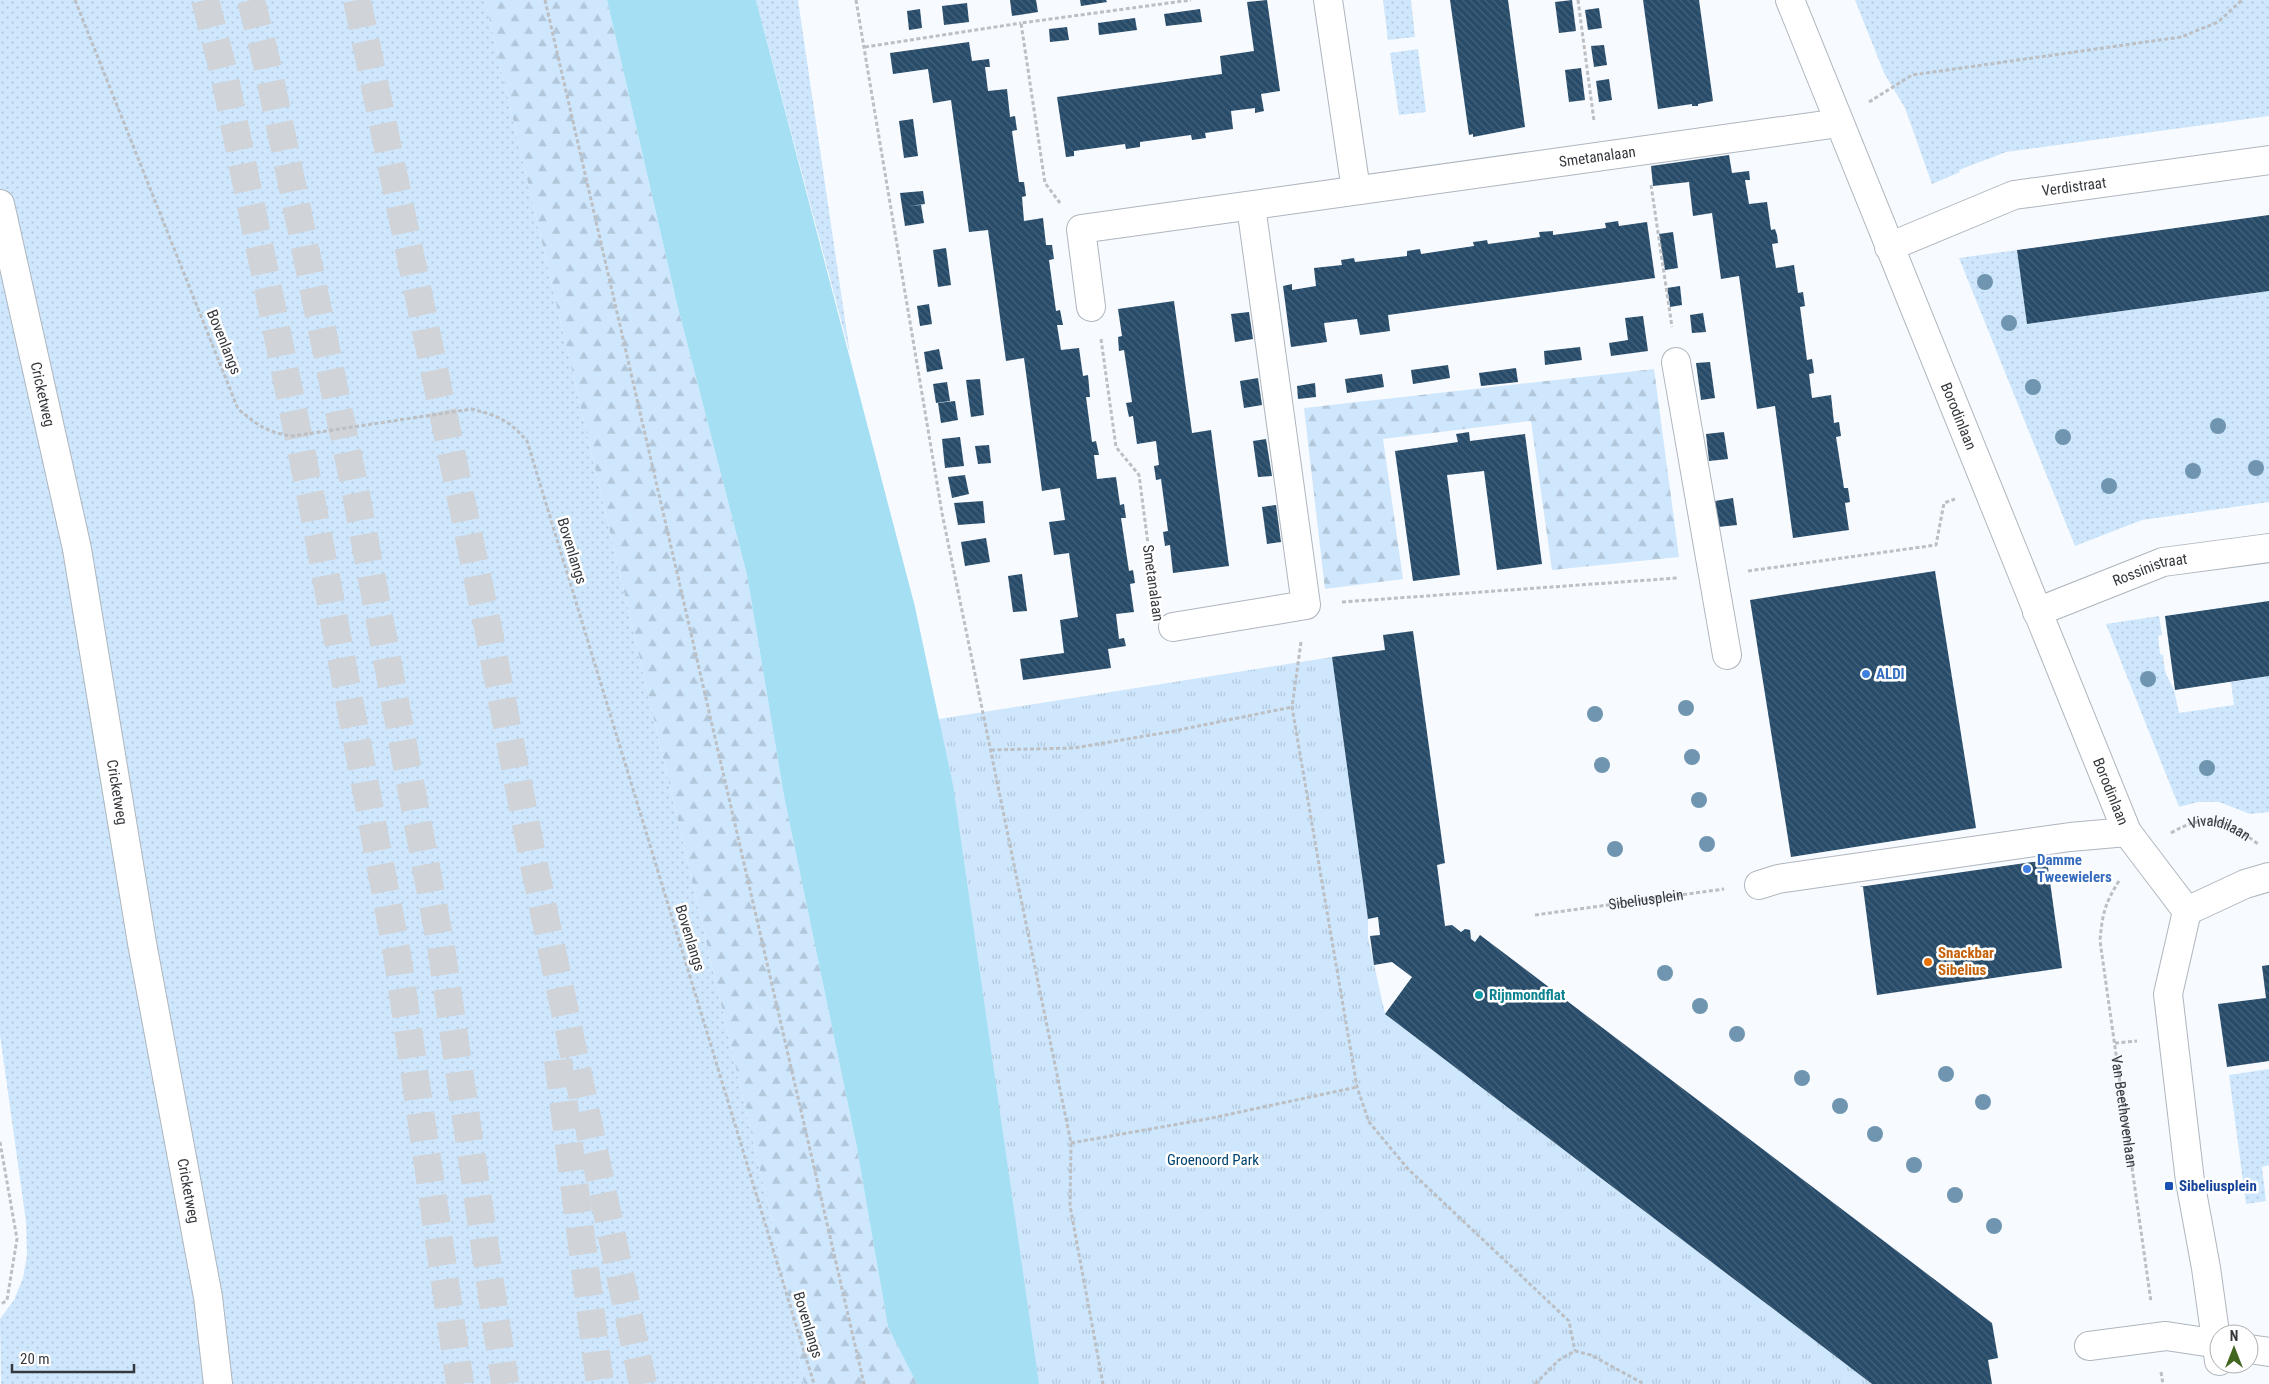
<svg xmlns="http://www.w3.org/2000/svg" width="2269" height="1384" font-family="'Roboto Condensed',sans-serif">
<style>
.grass{fill:url(#grass-dots)}
.forest{fill:url(#forest-firs)}
.park{fill:url(#park-tufts)}
.water{fill:#a5dff4}
.building{fill:url(#building-back-hatch)}
.lines{fill:none;stroke-linecap:round;stroke-linejoin:round}
.highway-tunnel{stroke:#d0d3d7;stroke-width:28;stroke-dasharray:28 14;stroke-linecap:butt}
.minor-casing{stroke:#aeb6be;stroke-width:30}
.path{stroke:#bcbfc3;stroke-width:3;stroke-dasharray:4 2.5;stroke-linecap:butt}
.minor{stroke:#fff;stroke-width:28}
.tree{fill:#6f95b0}
.shop-dot{fill:#3f7fe0;stroke:#fff;stroke-width:2}
.food-dot{fill:#e8710a;stroke:#fff;stroke-width:2}
.culture-dot{fill:#0f9aa8;stroke:#fff;stroke-width:2}
.transit-dot{fill:#1a4fb4;stroke:#fff;stroke-width:2}
.labels{text-anchor:middle;dominant-baseline:central;stroke-width:5;stroke-linejoin:round;paint-order:stroke}
.street-label{font-size:15px;fill:#35383c;stroke:#fff}
.shop-label{font-size:15px;font-weight:bold;fill:#366cbe;stroke:#fff;text-anchor:start}
.food-label{font-size:15px;font-weight:bold;fill:#c56008;stroke:#fff;text-anchor:start}
.culture-label{font-size:15px;font-weight:bold;fill:#0d838f;stroke:#fff;text-anchor:start}
.park-label{font-size:15px;fill:#004370;stroke:#fff}
.transit-label{font-size:15px;font-weight:bold;fill:#164399;stroke:#fff;text-anchor:start}
</style>
<defs>
<pattern id="grass-dots" width="8" height="8" patternUnits="userSpaceOnUse" patternTransform="scale(1.25)"><rect width="8" height="8" fill="#cfe7fd"/><path d="M2 2h.1M6 6h.1" fill="none" stroke="#b2c7da" stroke-width="1.8" stroke-linecap="round"/></pattern>
<pattern id="forest-firs" width="22" height="20" patternUnits="userSpaceOnUse" patternTransform="scale(1.25)"><rect width="22" height="20" fill="#cfe7fd"/><path d="M5 1l3.5 6h-7zM16 11l3.5 6h-7z" fill="#b2c7da"/></pattern>
<pattern id="park-tufts" width="24" height="20" patternUnits="userSpaceOnUse" patternTransform="scale(1.25)"><rect width="24" height="20" fill="#cfe7fd"/><path d="M3 7l-1-3M5 7V3M7 7l1-3M15 17l-1-3M17 17v-4M19 17l1-3" fill="none" stroke="#b2c7da"/></pattern>
<pattern id="building-back-hatch" width="6" height="6" patternUnits="userSpaceOnUse" patternTransform="scale(1.25)"><rect width="6" height="6" fill="#274b69"/><path d="M-1 5l2 2M0 0l6 6M5-1l2 2" fill="none" stroke="#46637b"/></pattern>
</defs>
<rect width="100%" height="100%" fill="#f7fafe"/>
<g class="grass">
<polygon points="0,0 485,0 783,1268 804,1384 1,1384 0,1319 14,1300 23,1278 27,1255 26,1222 0,1035"/>
<polygon points="756,0 798,0 850,354"/>
<polygon points="1383,0 1411,0 1415,37 1388,40"/>
<polygon points="1855,0 2269,0 2269,116 2006,152 1959,170 1960,172 1932,184 1905,108 1884,73"/>
<polygon points="1418,49 1426,112 1399,115 1390,53"/>
<polygon points="2017,250 2027,324 2269,291 2269,502 2142,520 2075,546 1959,258"/>
<polygon points="2159,616 2162,635 2158,636 2160,654 2163,655 2165,672 2174,690 2179,713 2234,705 2231,682 2269,676 2269,812 2250,814 2219,802 2198,802 2179,807 2106,624"/>
<polygon points="2269,1069 2269,1165 2262,1167 2266,1201 2246,1204 2229,1075"/>
</g>
<g class="forest">
<polygon points="485,0 607,0 677,304 747,575 784,796 856,1143 888,1327 917,1384 804,1384 783,1268"/>
<polygon points="1654,369 1679,557 1552,570 1531,421 1383,439 1403,579 1325,589 1304,408"/>
</g>
<polygon class="park" points="1332,657 1368,919 1368,937 1385,1014 1872,1384 1026,1384 908,724"/>
<polygon class="water" points="607,0 756,0 915,607 953,785 1039,1384 917,1384 888,1327 856,1143 784,796 747,575 677,304"/>
<g class="building">
<polygon points="1010,0 1036,0 1038,12 1012,16"/>
<polygon points="1080,0 1106,0 1107,2 1081,6"/>
<polygon points="1267,0 1280,91 1261,94 1264,111 1255,113 1255,108 1231,111 1233,129 1205,133 1206,138 1192,140 1191,135 1140,142 1140,147 1126,149 1125,144 1074,151 1074,156 1066,157 1057,97 1222,74 1220,56 1254,51 1247,2"/>
<polygon points="1450,0 1508,0 1525,127 1473,137 1473,134 1469,135"/>
<polygon points="1572,0 1576,31 1559,33 1555,2"/>
<polygon points="1643,0 1699,0 1713,101 1698,104 1698,106 1692,106 1692,104 1658,109"/>
<polygon points="967,3 969,22 944,25 942,6"/>
<polygon points="1599,8 1602,28 1588,30 1585,10"/>
<polygon points="920,9 922,28 909,30 907,11"/>
<polygon points="1200,9 1202,22 1166,26 1164,14"/>
<polygon points="1135,18 1137,30 1099,35 1098,23"/>
<polygon points="1067,27 1069,40 1050,42 1049,29"/>
<polygon points="969,42 972,61 989,59 990,67 985,67 988,91 1007,89 1010,117 1015,116 1017,130 1012,131 1019,182 1024,182 1026,196 1022,197 1024,221 1043,218 1046,245 1052,245 1054,259 1049,260 1056,311 1060,310 1063,325 1057,325 1061,350 1079,348 1083,376 1088,375 1090,397 1086,397 1092,442 1096,441 1099,455 1094,455 1097,479 1116,477 1120,505 1124,504 1126,518 1121,518 1129,571 1133,570 1135,583 1130,584 1134,612 1116,614 1119,639 1124,638 1126,646 1108,649 1111,668 1023,680 1020,659 1064,653 1060,620 1078,617 1069,553 1054,555 1049,522 1065,520 1060,488 1042,491 1024,358 1006,361 988,230 969,232 951,100 933,103 928,69 893,74 890,53"/>
<polygon points="1604,45 1607,65 1594,67 1591,46"/>
<polygon points="1581,68 1585,100 1569,102 1565,70"/>
<polygon points="1609,79 1612,100 1599,102 1596,81"/>
<polygon points="913,119 918,156 904,158 899,121"/>
<polygon points="1729,155 1732,173 1749,171 1750,180 1745,180 1749,204 1767,202 1771,230 1775,229 1777,235 1778,243 1772,244 1776,268 1794,265 1798,293 1803,292 1805,306 1800,307 1807,360 1812,359 1813,365 1814,373 1809,374 1812,398 1831,395 1834,423 1839,422 1841,436 1836,437 1844,488 1848,488 1850,502 1845,503 1849,530 1793,538 1775,406 1757,409 1739,276 1721,279 1712,213 1693,216 1689,182 1653,186 1651,166"/>
<polygon points="923,191 925,204 909,206 921,205 924,223 905,226 900,193"/>
<polygon points="2269,215 2269,291 2027,324 2017,250"/>
<polygon points="1618,221 1619,226 1647,222 1655,278 1388,315 1390,331 1360,335 1357,319 1324,323 1327,342 1291,347 1283,286 1292,284 1292,290 1316,286 1314,268 1342,265 1341,260 1354,258 1355,262 1407,256 1407,251 1420,249 1421,254 1474,246 1473,242 1481,241 1487,240 1488,244 1540,237 1539,232 1553,231 1553,235 1606,228 1605,223"/>
<polygon points="1673,232 1678,268 1665,270 1659,234"/>
<polygon points="946,248 951,285 938,287 933,250"/>
<polygon points="1680,286 1682,305 1670,307 1667,288"/>
<polygon points="1174,301 1192,433 1211,430 1229,566 1173,573 1170,545 1165,546 1163,532 1168,531 1161,479 1156,480 1154,466 1159,465 1156,441 1137,444 1133,416 1129,417 1126,403 1132,402 1124,350 1119,351 1118,337 1122,336 1118,309"/>
<polygon points="929,304 932,324 920,326 917,306"/>
<polygon points="1249,312 1253,339 1235,342 1231,314"/>
<polygon points="1703,313 1706,332 1692,333 1690,315"/>
<polygon points="1643,316 1648,351 1611,356 1609,343 1628,340 1625,318"/>
<polygon points="1580,347 1582,360 1545,365 1544,351"/>
<polygon points="939,349 943,369 927,372 924,352"/>
<polygon points="1710,362 1715,398 1701,400 1696,363"/>
<polygon points="1448,365 1450,378 1413,384 1411,370"/>
<polygon points="1516,368 1518,382 1481,386 1479,373"/>
<polygon points="1382,374 1384,387 1347,393 1345,379"/>
<polygon points="1258,378 1262,405 1244,408 1240,381"/>
<polygon points="980,379 984,415 971,417 966,380"/>
<polygon points="947,382 950,401 936,403 933,384"/>
<polygon points="1315,383 1316,397 1298,399 1297,386"/>
<polygon points="955,401 958,420 941,423 938,403"/>
<polygon points="1469,432 1470,441 1525,434 1542,564 1497,570 1484,471 1447,475 1460,575 1413,581 1395,451 1458,442 1456,434"/>
<polygon points="1724,432 1728,459 1709,461 1706,434"/>
<polygon points="960,437 964,466 945,468 942,439"/>
<polygon points="1266,439 1272,476 1258,477 1253,441"/>
<polygon points="989,445 991,463 978,464 975,446"/>
<polygon points="965,475 969,494 952,498 948,477"/>
<polygon points="1733,498 1737,525 1718,527 1715,501"/>
<polygon points="983,501 985,523 958,525 954,503"/>
<polygon points="1276,505 1281,542 1267,544 1262,507"/>
<polygon points="986,538 990,562 965,566 961,542"/>
<polygon points="1935,571 1976,828 1791,857 1750,600"/>
<polygon points="1022,574 1027,611 1013,612 1008,576"/>
<polygon points="2269,601 2269,676 2175,690 2165,616"/>
<polygon points="1413,631 1445,863 1437,865 1445,926 1452,925 1461,932 1465,929 1470,930 1471,939 1475,942 1480,935 1992,1323 1998,1358 1988,1360 1992,1384 1872,1384 1385,1014 1412,977 1392,962 1374,965 1370,936 1380,935 1378,917 1368,919 1332,657 1385,650 1383,635"/>
<polygon points="2047,860 2062,968 1877,995 1863,887 1859,887"/>
<polygon points="2269,965 2269,1061 2227,1067 2218,1004 2266,998 2262,966"/>
</g>
<g class="lines">
<g class="highway-tunnel">
<polyline points="205,0 224,74 312,503 397,954 460,1384"/>
<polyline points="251,0 267,64 356,494 441,947 505,1384"/>
<polyline points="357,0 489,633 532,855 643,1384"/>
<polyline points="558,1060 600,1384"/>
</g>
<defs>
<g id="minor">
<polyline points="1328,0 1356,190"/>
<path id="s4" d="M1790,0L2127,832L2187,911"/>
<path id="s5" d="M0,204L77,549L142,943L208,1297L218,1384"/>
<path id="s6" d="M1889,247L2014,195L2269,160"/>
<path id="s7" d="M1091,307L1081,229L1839,123"/>
<polyline points="1676,362 1727,655"/>
<path id="s8" d="M2037,612L2163,562L2269,548"/>
<polyline points="1173,627 1306,605 1251,206"/>
<polyline points="1759,885 1778,879 2070,837 2127,832"/>
<polyline points="2187,911 2168,994 2190,1181 2206,1268 2219,1361"/>
<polyline points="2187,911 2245,884 2269,877"/>
<polyline points="2089,1346 2166,1336 2219,1344"/>
<polyline points="2249,1349 2269,1352"/>
</g>
</defs>
<use href="#minor" class="minor-casing"/>
<g class="path">
<path d="M75,0L238,409C258,425 267,433 293,436L472,409C498,416 509,420 527,441L814,1384"/>
<polyline points="545,0 864,1384"/>
<polyline points="856,0 942,513 1071,1143 1070,1206 1103,1384"/>
<polyline points="1578,0 1594,121"/>
<polyline points="865,47 1021,23"/>
<polyline points="1869,102 1912,75 2181,37 2218,22 2242,0"/>
<polyline points="1651,185 1672,327"/>
<polyline points="1060,203 1045,183 1021,23 1191,0"/>
<polyline points="1101,339 1116,447 1139,475 1155,598"/>
<polyline points="1748,571 1936,545 1944,503 1955,499"/>
<polyline points="1342,602 1677,578"/>
<polyline points="1301,642 1292,707 1357,1087 1369,1122 1408,1169 1569,1321 1575,1351"/>
<polyline points="991,750 1074,748 1169,732 1292,707"/>
<path id="s1" d="M2171,833C2206,812 2227,820 2258,844"/>
<path id="s2" d="M2119,881C2105,903 2102,915 2100,941L2151,1302"/>
<path id="s3" d="M1535,915L1724,889"/>
<polyline points="2115,1043 2137,1041"/>
<polyline points="0,1142 17,1239 7,1300 0,1305"/>
<polyline points="1071,1143 1207,1119 1357,1087"/>
<polyline points="2161,1372 2163,1384"/>
<polyline points="1535,1384 1559,1360 1575,1351 1591,1355 1644,1384"/>
</g>
<use href="#minor" class="minor"/>
</g>
<g class="tree">
<circle cx="1985" cy="282" r="8"/>
<circle cx="2009" cy="323" r="8"/>
<circle cx="2033" cy="387" r="8"/>
<circle cx="2218" cy="426" r="8"/>
<circle cx="2063" cy="437" r="8"/>
<circle cx="2256" cy="468" r="8"/>
<circle cx="2193" cy="471" r="8"/>
<circle cx="2109" cy="486" r="8"/>
<circle cx="2148" cy="679" r="8"/>
<circle cx="1686" cy="708" r="8"/>
<circle cx="1595" cy="714" r="8"/>
<circle cx="1692" cy="757" r="8"/>
<circle cx="1602" cy="765" r="8"/>
<circle cx="2207" cy="768" r="8"/>
<circle cx="1699" cy="800" r="8"/>
<circle cx="1707" cy="844" r="8"/>
<circle cx="1615" cy="849" r="8"/>
<circle cx="1665" cy="973" r="8"/>
<circle cx="1700" cy="1006" r="8"/>
<circle cx="1737" cy="1034" r="8"/>
<circle cx="1946" cy="1074" r="8"/>
<circle cx="1802" cy="1078" r="8"/>
<circle cx="1983" cy="1102" r="8"/>
<circle cx="1840" cy="1106" r="8"/>
<circle cx="1875" cy="1134" r="8"/>
<circle cx="1914" cy="1165" r="8"/>
<circle cx="1955" cy="1195" r="8"/>
<circle cx="1994" cy="1226" r="8"/>
</g>
<g class="shop-dot">
<circle cx="1866" cy="674" r="5"/>
<circle cx="2027" cy="869" r="5"/>
</g>
<circle class="food-dot" cx="1928" cy="962" r="5"/>
<circle class="culture-dot" cx="1479" cy="995" r="5"/>
<rect class="transit-dot" x="2164" y="1181" width="10" height="10" rx="2.5"/>
<g class="labels">
<g class="street-label">
<text stroke="none"><textPath href="#s7" startOffset="600">Smetanalaan</textPath></text>
<text stroke="none"><textPath href="#s6" startOffset="196">Verdistraat</textPath></text>
<text transform="translate(224 342) rotate(68)">Bovenlangs</text>
<text stroke="none"><textPath href="#s5" startOffset="195">Cricketweg</textPath></text>
<text stroke="none"><textPath href="#s4" startOffset="449">Borodinlaan</textPath></text>
<text transform="translate(572 551) rotate(73)">Bovenlangs</text>
<text stroke="none"><textPath href="#s8" startOffset="121">Rossinistraat</textPath></text>
<text transform="translate(1153 583) rotate(82)">Smetanalaan</text>
<text stroke="none"><textPath href="#s5" startOffset="600">Cricketweg</textPath></text>
<text stroke="none"><textPath href="#s4" startOffset="854">Borodinlaan</textPath></text>
<text stroke="none"><textPath href="#s1" startOffset="52">Vivaldilaan</textPath></text>
<text stroke="none"><textPath href="#s3" startOffset="112">Sibeliusplein</textPath></text>
<text transform="translate(690 938) rotate(73)">Bovenlangs</text>
<text stroke="none"><textPath href="#s2" startOffset="236">Van Beethovenlaan</textPath></text>
<text stroke="none"><textPath href="#s5" startOffset="1005">Cricketweg</textPath></text>
<text transform="translate(808 1325) rotate(73)">Bovenlangs</text>
</g>
<g class="shop-label">
<text x="1876" y="674">ALDI</text>
<text x="2037" y="860">Damme<tspan x="2037" dy="17">Tweewielers</tspan></text>
</g>
<g class="food-label">
<text x="1938" y="953">Snackbar<tspan x="1938" dy="17">Sibelius</tspan></text>
</g>
<g class="culture-label">
<text x="1489" y="995">Rijnmondflat</text>
</g>
<g class="park-label">
<text x="1213" y="1160">Groenoord Park</text>
</g>
<g class="transit-label">
<text x="2179" y="1186">Sibeliusplein</text>
</g>
</g>
<g transform="translate(2234 1349)"><circle r="24" fill="#ffffff" stroke="#aeafb1"/>
<path d="M0-4L9 19L0 12L-9 19Z" fill="#41661f"/>
<text y="-8" font-size="14" font-weight="bold" text-anchor="middle" fill="#35383c">N</text>
</g>
<path d="M12 1364v8h122v-8" fill="none" stroke="#35383c" stroke-width="2.5"/>
<text x="20" y="1364" font-size="15" fill="#35383c" stroke="#ffffff" stroke-width="4" paint-order="stroke">20 m</text>
</svg>
